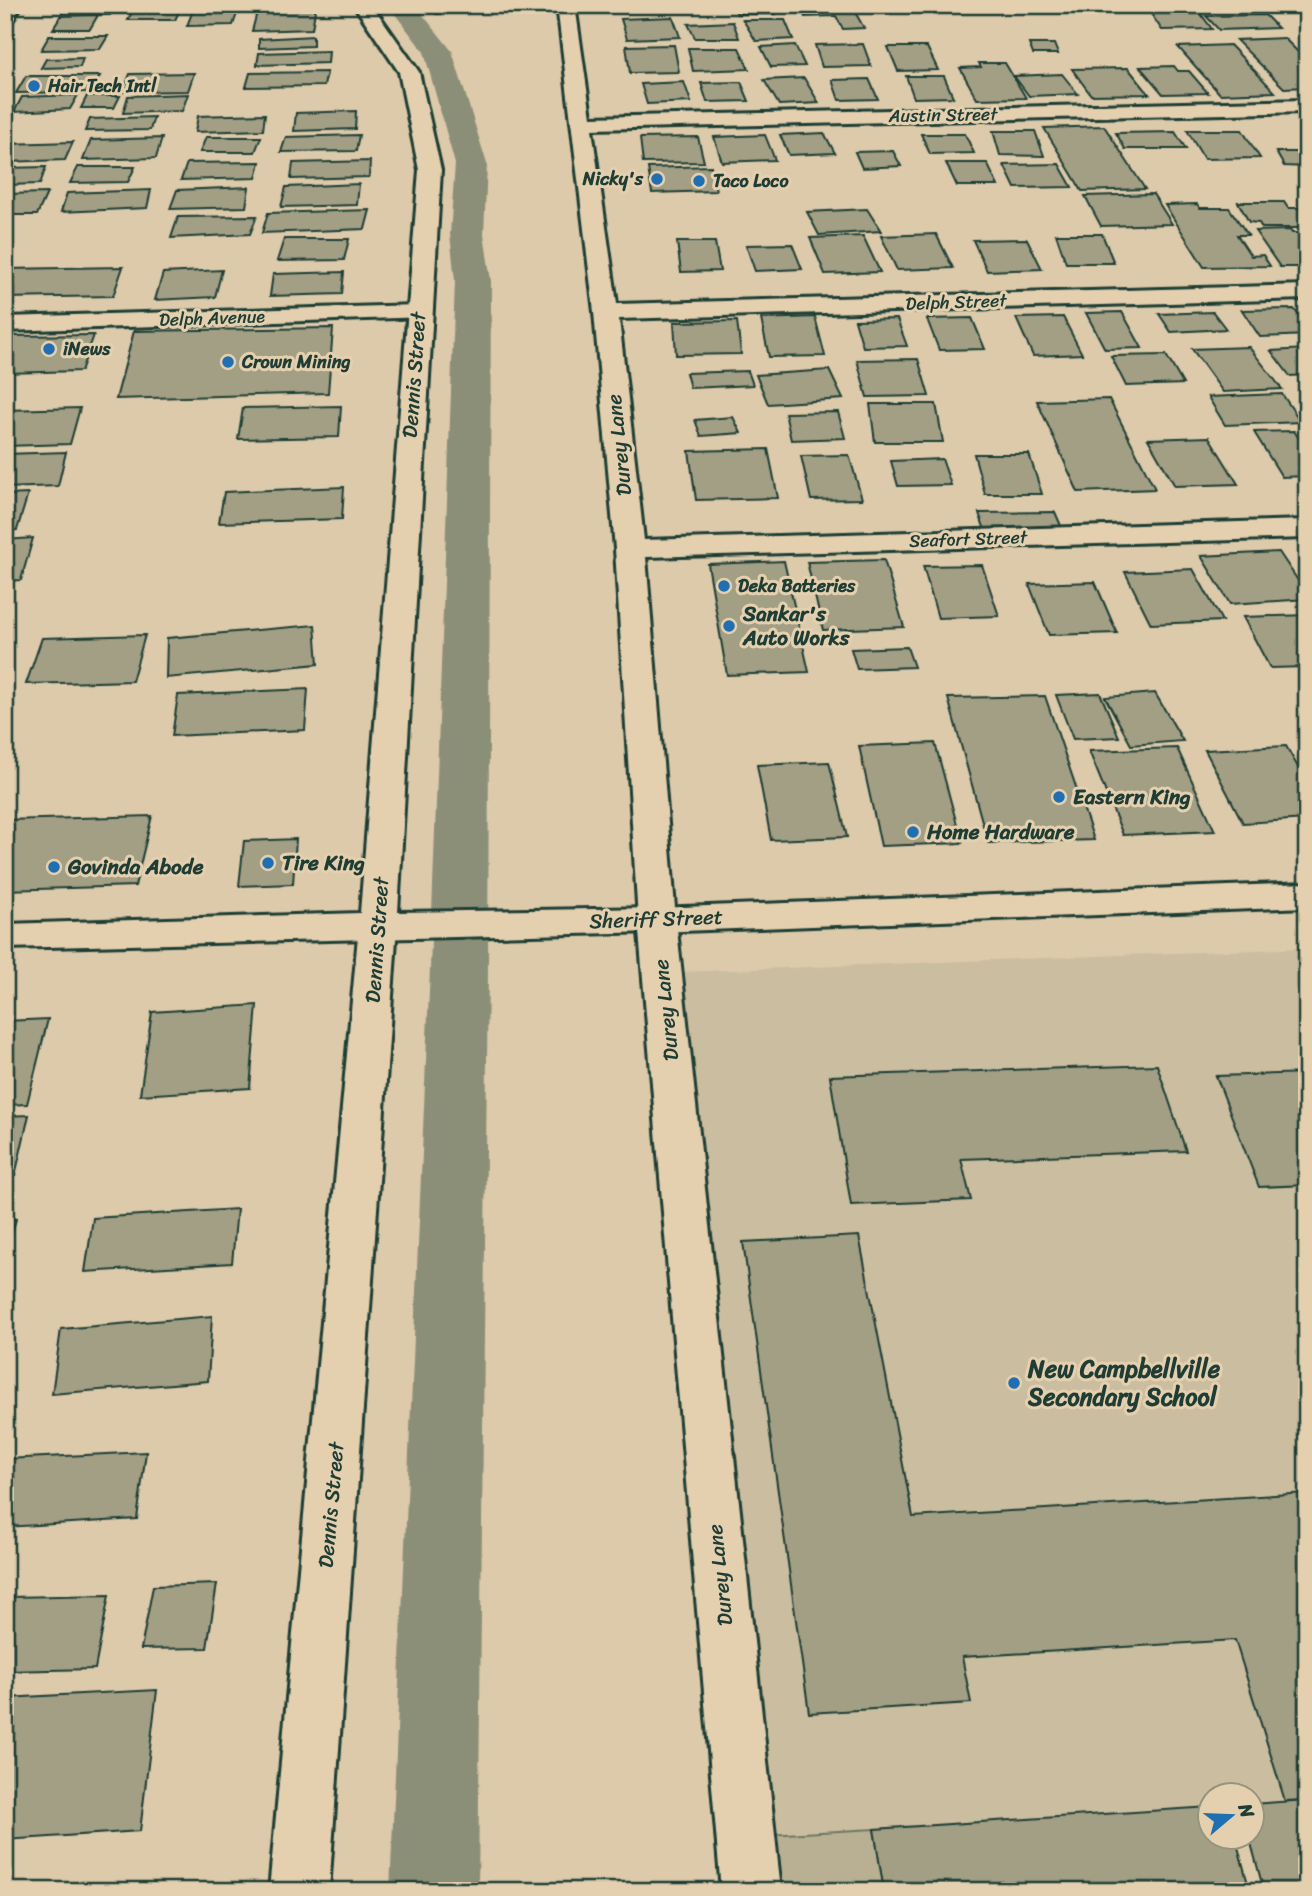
<svg xmlns="http://www.w3.org/2000/svg" width="1312" height="1896" font-family="Sriracha,sans-serif">
<style>
.built{fill:#cbbd9f}
.green{fill:#b9b094;stroke:#6c7664;stroke-width:2}
.lines{fill:none;stroke-linecap:round;stroke-linejoin:round}
.canal{fill:#8c8f78;fill-rule:evenodd}
.building{fill:#a29f85;stroke:#1f3d34;stroke-width:2}
.street-casing{stroke:#1f3d34;stroke-width:6}
.secondary-casing{stroke:#1f3d34;stroke-width:6}
.street{fill:#e4d0af;fill-rule:evenodd}
.secondary{fill:#e4d0af;fill-rule:evenodd}
.poi-dot{fill:#1f6fb2;stroke:#e4d0af;stroke-width:2.5}
.labels{text-anchor:middle;dominant-baseline:central;stroke-width:6;stroke-linejoin:round;paint-order:stroke}
.far-poi-label{font-size:18px;font-weight:bold;fill:#1f3d34;stroke:#e4d0af;text-anchor:start}
.far-street-label{font-size:18px;fill:#1f3d34;stroke:#e4d0af}
.street-label{font-size:21px;fill:#1f3d34;stroke:#e4d0af}
.poi-label{font-size:21px;font-weight:bold;fill:#1f3d34;stroke:#e4d0af;text-anchor:start}
.near-poi-label{font-size:24px;font-weight:bold;fill:#1f3d34;stroke:#e4d0af;text-anchor:start}
</style>
<rect width="100%" height="100%" fill="#dccaaa"/>
<filter id="ink" filterUnits="userSpaceOnUse"><feTurbulence type="fractalNoise" baseFrequency=".0143" numOctaves="2"/><feDisplacementMap in="SourceGraphic" scale="14" xChannelSelector="R" yChannelSelector="G"/><feConvolveMatrix kernelMatrix="1 2 1 2 8 2 1 2 1" color-interpolation-filters="sRGB"/></filter>
<g filter="url(#ink)">
<polygon class="built" points="1307,948 1307,1800 1253,1804 1252,1794 1210,1794 1210,1807 768,1835 681,972"/>
<polygon class="green" points="874,1829 884,1891 773,1891 768,1835"/>
<g class="lines">
<polygon class="canal" points="388,5 415,5 452,51 487,164 484,234 491,281 488,968 478,1891 390,1891 430,968 455,281 450,234 455,164 424,52"/>
</g>
<g class="building">
<polygon points="67,5 115,5 110,15 61,16"/>
<polygon points="136,5 182,5 175,20 128,20"/>
<polygon points="195,5 240,5 233,25 187,26"/>
<polygon points="259,5 316,5 312,29 252,31"/>
<polygon points="435,5 500,5 500,10 436,14"/>
<polygon points="733,5 771,5 775,14 737,14"/>
<polygon points="799,5 851,5 864,28 843,29 836,16 805,17"/>
<polygon points="1216,5 1256,5 1259,8 1219,9"/>
<polygon points="1198,10 1212,29 1162,30 1149,11"/>
<polygon points="98,15 90,29 53,29 61,16"/>
<polygon points="1265,15 1278,28 1219,30 1206,16"/>
<polygon points="673,17 680,37 627,39 621,19"/>
<polygon points="743,20 785,20 793,39 756,41"/>
<polygon points="733,22 739,38 695,38 688,24"/>
<polygon points="49,36 108,36 100,49 41,50"/>
<polygon points="313,36 313,46 259,48 259,39"/>
<polygon points="1284,38 1307,61 1307,87 1284,88 1236,40"/>
<polygon points="863,44 871,66 822,67 815,45"/>
<polygon points="1029,44 1054,44 1058,54 1033,54"/>
<polygon points="674,45 679,72 630,73 626,46"/>
<polygon points="795,45 805,66 771,67 761,47"/>
<polygon points="1230,45 1275,92 1220,94 1178,47"/>
<polygon points="888,47 927,47 938,70 898,71"/>
<polygon points="688,48 739,48 749,69 693,71"/>
<polygon points="329,51 328,63 257,65 259,53"/>
<polygon points="83,58 80,67 41,68 46,59"/>
<polygon points="979,63 1005,63 1026,98 977,99 960,68 981,67"/>
<polygon points="1174,66 1178,71 1189,71 1208,93 1163,94 1140,67"/>
<polygon points="1128,68 1149,94 1091,95 1072,69"/>
<polygon points="327,72 324,86 246,87 250,73"/>
<polygon points="194,73 188,91 123,92 130,74"/>
<polygon points="1062,74 1078,94 1029,96 1014,76"/>
<polygon points="26,76 100,76 91,92 16,93"/>
<polygon points="906,76 944,76 953,97 914,98"/>
<polygon points="804,78 819,103 779,105 764,80"/>
<polygon points="869,79 878,99 839,100 832,80"/>
<polygon points="684,82 691,102 647,104 641,84"/>
<polygon points="741,82 749,101 707,102 701,83"/>
<polygon points="188,94 182,111 123,113 128,96"/>
<polygon points="78,95 70,109 14,112 22,97"/>
<polygon points="87,96 120,96 114,108 81,108"/>
<polygon points="356,111 355,129 294,131 296,113"/>
<polygon points="265,114 263,130 195,132 198,116"/>
<polygon points="154,117 150,130 85,131 90,119"/>
<polygon points="1104,126 1145,189 1082,191 1044,128"/>
<polygon points="1187,130 1242,130 1260,158 1204,159"/>
<polygon points="993,131 1035,131 1044,156 1000,155"/>
<polygon points="1175,132 1186,149 1125,149 1116,133"/>
<polygon points="824,133 835,153 789,155 780,135"/>
<polygon points="921,134 965,134 974,153 930,154"/>
<polygon points="359,135 356,151 281,152 286,137"/>
<polygon points="765,135 775,160 722,162 714,137"/>
<polygon points="206,137 261,137 255,152 200,152"/>
<polygon points="698,137 704,162 643,163 640,138"/>
<polygon points="162,138 156,158 83,160 91,140"/>
<polygon points="73,142 65,160 5,162 5,144"/>
<polygon points="893,151 901,166 862,168 855,152"/>
<polygon points="1276,152 1307,152 1307,167 1284,166"/>
<polygon points="370,161 369,177 291,179 293,163"/>
<polygon points="260,162 256,178 181,180 187,163"/>
<polygon points="946,163 987,163 998,186 957,186"/>
<polygon points="1059,164 1072,187 1015,188 1004,165"/>
<polygon points="711,166 716,191 652,193 648,168"/>
<polygon points="46,167 40,184 5,185 5,168"/>
<polygon points="78,167 135,167 128,182 70,183"/>
<polygon points="359,184 357,205 281,207 286,187"/>
<polygon points="249,187 246,207 170,209 177,190"/>
<polygon points="151,190 147,208 61,212 67,193"/>
<polygon points="47,193 37,215 5,215 5,194"/>
<polygon points="1153,194 1172,224 1101,226 1085,196"/>
<polygon points="1238,202 1284,202 1288,208 1301,208 1307,218 1307,228 1262,228 1259,223 1249,222"/>
<polygon points="1197,204 1200,208 1229,208 1248,235 1237,235 1251,256 1263,255 1270,266 1204,267 1165,205"/>
<polygon points="867,209 881,231 819,235 807,212"/>
<polygon points="370,210 365,229 262,233 268,213"/>
<polygon points="257,216 250,234 171,238 178,217"/>
<polygon points="1290,230 1292,233 1307,233 1307,262 1302,262 1305,267 1280,267 1255,231"/>
<polygon points="936,234 953,268 897,270 881,236"/>
<polygon points="1056,234 1102,234 1114,263 1066,263"/>
<polygon points="863,236 880,272 825,274 810,238"/>
<polygon points="284,239 349,239 344,260 277,261"/>
<polygon points="1027,239 1042,269 987,271 973,240"/>
<polygon points="677,242 715,242 720,271 681,272"/>
<polygon points="792,244 802,269 755,271 746,245"/>
<polygon points="123,267 113,296 5,298 5,269"/>
<polygon points="222,270 215,297 155,300 163,273"/>
<polygon points="344,272 342,294 270,296 273,274"/>
<polygon points="1294,309 1307,326 1307,335 1260,337 1242,310"/>
<polygon points="1122,312 1142,348 1105,349 1086,313"/>
<polygon points="1213,312 1226,329 1171,332 1159,314"/>
<polygon points="815,317 825,356 769,357 761,319"/>
<polygon points="1063,317 1082,354 1033,356 1016,318"/>
<polygon points="972,318 985,349 939,350 927,319"/>
<polygon points="897,319 907,346 863,347 855,320"/>
<polygon points="737,321 741,354 676,355 674,322"/>
<polygon points="333,328 328,393 116,399 134,331"/>
<polygon points="94,335 81,371 5,373 5,361 13,336"/>
<polygon points="1249,347 1282,389 1223,392 1192,349"/>
<polygon points="1307,349 1307,375 1290,376 1271,351"/>
<polygon points="1166,355 1183,384 1126,386 1111,356"/>
<polygon points="918,359 929,396 867,397 857,360"/>
<polygon points="829,370 843,399 768,404 756,375"/>
<polygon points="748,371 753,385 690,388 686,373"/>
<polygon points="1282,394 1301,422 1225,425 1208,397"/>
<polygon points="1109,399 1155,489 1078,492 1037,401"/>
<polygon points="870,404 936,404 943,442 875,442"/>
<polygon points="341,406 339,437 238,439 243,408"/>
<polygon points="80,408 70,444 5,446 5,410"/>
<polygon points="838,412 845,438 791,440 785,413"/>
<polygon points="733,417 741,433 701,436 695,420"/>
<polygon points="1294,431 1307,450 1307,476 1282,477 1254,432"/>
<polygon points="1209,437 1238,484 1175,486 1148,439"/>
<polygon points="768,449 778,498 696,500 689,451"/>
<polygon points="66,452 58,486 5,488 5,454"/>
<polygon points="974,454 1029,454 1042,494 985,494"/>
<polygon points="849,455 862,499 811,500 801,456"/>
<polygon points="942,459 951,485 898,486 891,461"/>
<polygon points="344,487 342,519 219,523 224,492"/>
<polygon points="28,494 17,530 5,531 5,495"/>
<polygon points="1055,512 1062,528 985,530 979,513"/>
<polygon points="33,538 21,580 5,581 5,540"/>
<polygon points="1279,552 1307,594 1307,599 1230,604 1201,556"/>
<polygon points="884,560 904,627 823,630 807,562"/>
<polygon points="784,561 809,672 727,675 708,564"/>
<polygon points="982,565 999,616 938,618 923,566"/>
<polygon points="1193,569 1222,621 1151,624 1125,572"/>
<polygon points="1095,582 1117,633 1049,635 1029,584"/>
<polygon points="1307,615 1307,667 1270,668 1243,617"/>
<polygon points="315,625 318,664 166,678 167,638"/>
<polygon points="145,635 132,681 26,684 42,638"/>
<polygon points="907,647 914,667 857,669 851,649"/>
<polygon points="308,689 305,730 172,736 178,695"/>
<polygon points="1100,693 1119,737 1073,739 1056,695"/>
<polygon points="1155,693 1183,741 1131,745 1105,697"/>
<polygon points="1045,696 1094,840 988,843 948,698"/>
<polygon points="935,743 962,843 881,846 859,746"/>
<polygon points="1286,746 1307,783 1307,819 1243,823 1205,750"/>
<polygon points="1177,748 1215,831 1123,835 1089,751"/>
<polygon points="829,762 847,837 771,840 757,765"/>
<polygon points="152,816 135,886 5,890 5,820"/>
<polygon points="296,839 293,884 239,886 244,841"/>
<polygon points="257,1005 250,1088 140,1095 152,1012"/>
<polygon points="48,1019 27,1104 5,1105 5,1021"/>
<polygon points="1157,1065 1186,1151 961,1159 971,1200 851,1205 830,1076"/>
<polygon points="1307,1073 1307,1185 1259,1187 1216,1076"/>
<polygon points="29,1115 15,1176 5,1176 5,1116"/>
<polygon points="237,1209 232,1263 85,1272 93,1218"/>
<polygon points="5,1219 16,1219 5,1257"/>
<polygon points="859,1236 913,1517 1307,1493 1307,1800 1285,1801 1235,1640 962,1657 971,1703 809,1713 743,1242"/>
<polygon points="212,1316 208,1381 52,1394 61,1329"/>
<polygon points="146,1452 137,1519 5,1527 5,1459"/>
<polygon points="217,1584 207,1648 141,1649 153,1586"/>
<polygon points="109,1595 95,1669 5,1671 5,1611 9,1597"/>
<polygon points="157,1690 140,1831 5,1840 5,1698"/>
<polygon points="1307,1800 1307,1891 1264,1891 1249,1836 1252,1836 1252,1804"/>
<polygon points="1210,1807 1210,1836 1235,1836 1250,1891 884,1891 874,1829"/>
</g>
<g class="lines">
<defs>
<g id="street">
<polygon points="557,5 575,5 591,117 1307,100 1307,112 592,129 617,304 1307,285 1307,299 619,319 644,540 1307,520 1307,538 646,557 676,920 781,1891 721,1891 638,920 615,549 594,312"/>
<polygon points="418,305 427,307 430,312 427,317 5,331 5,317"/>
<polygon points="378,913 391,916 397,925 329,1891 269,1891 359,925 365,916"/>
</g>
<g id="secondary">
<polygon points="5,5 22,5 11,23 5,24"/>
<polygon points="354,5 372,5 419,72 441,170 398,912 657,908 1307,883 1307,907 657,932 5,948 5,924 360,913 419,170 399,72"/>
</g>
</defs>
<use href="#street" class="street-casing"/>
<use href="#secondary" class="secondary-casing"/>
<use href="#street" class="street"/>
<use href="#secondary" class="secondary"/>
</g>
</g>
<g class="poi-dot">
<circle cx="34" cy="86" r="7"/>
<circle cx="657" cy="179" r="7"/>
<circle cx="699" cy="181" r="7"/>
<circle cx="49" cy="349" r="7"/>
<circle cx="228" cy="362" r="7"/>
<circle cx="724" cy="586" r="7"/>
<circle cx="729" cy="626" r="7"/>
<circle cx="1059" cy="797" r="7"/>
<circle cx="913" cy="832" r="7"/>
<circle cx="268" cy="863" r="7"/>
<circle cx="54" cy="867" r="7"/>
<circle cx="1014" cy="1383" r="7"/>
</g>
<g class="labels">
<g class="far-poi-label">
<text x="48" y="86">Hair Tech Intl</text>
<text x="643" y="179" text-anchor="end">Nicky's</text>
<text x="713" y="181">Taco Loco</text>
<text x="63" y="349">iNews</text>
<text x="242" y="362">Crown Mining</text>
<text x="738" y="586">Deka Batteries</text>
</g>
<g class="far-street-label">
<text transform="translate(943 115) rotate(-1)">Austin Street</text>
<text transform="translate(956 302) rotate(-2)">Delph Street</text>
<text transform="translate(212 318) rotate(-2)">Delph Avenue</text>
<text transform="translate(968 539) rotate(-2)">Seafort Street</text>
</g>
<g class="street-label">
<text transform="translate(414 375) rotate(-86)">Dennis Street</text>
<text transform="translate(619 445) rotate(-96)">Durey Lane</text>
<text transform="translate(656 919) rotate(-2)">Sheriff Street</text>
<text transform="translate(377 940) rotate(-86)">Dennis Street</text>
<text transform="translate(666 1010) rotate(-96)">Durey Lane</text>
<text transform="translate(331 1505) rotate(-85)">Dennis Street</text>
<text transform="translate(720 1575) rotate(-96)">Durey Lane</text>
</g>
<g class="poi-label">
<text x="743" y="614">Sankar's<tspan x="743" dy="24">Auto Works</tspan></text>
<text x="1073" y="797">Eastern King</text>
<text x="927" y="832">Home Hardware</text>
<text x="282" y="863">Tire King</text>
<text x="68" y="867">Govinda Abode</text>
</g>
<g class="near-poi-label">
<text x="1028" y="1369">New Campbellville<tspan x="1028" dy="28">Secondary School</tspan></text>
</g>
</g>
<rect width="1312" height="1896" fill="none" stroke="#e4d0af" stroke-width="28"/>
<rect x="14" y="14" width="1284" height="1868" fill="none" stroke="#1f3d34" stroke-width="2.5" filter="url(#ink)"/>
<g transform="translate(1231 1816) rotate(71)"><circle r="33" fill="#e4d0af" stroke="#95957e" stroke-width="2"/>
<path d="M0-5L12 26L0 18L-12 26Z" fill="#1f6fb2"/>
<text y="-10" font-size="19" font-weight="bold" text-anchor="middle" fill="#1f3d34">N</text>
</g>
</svg>
